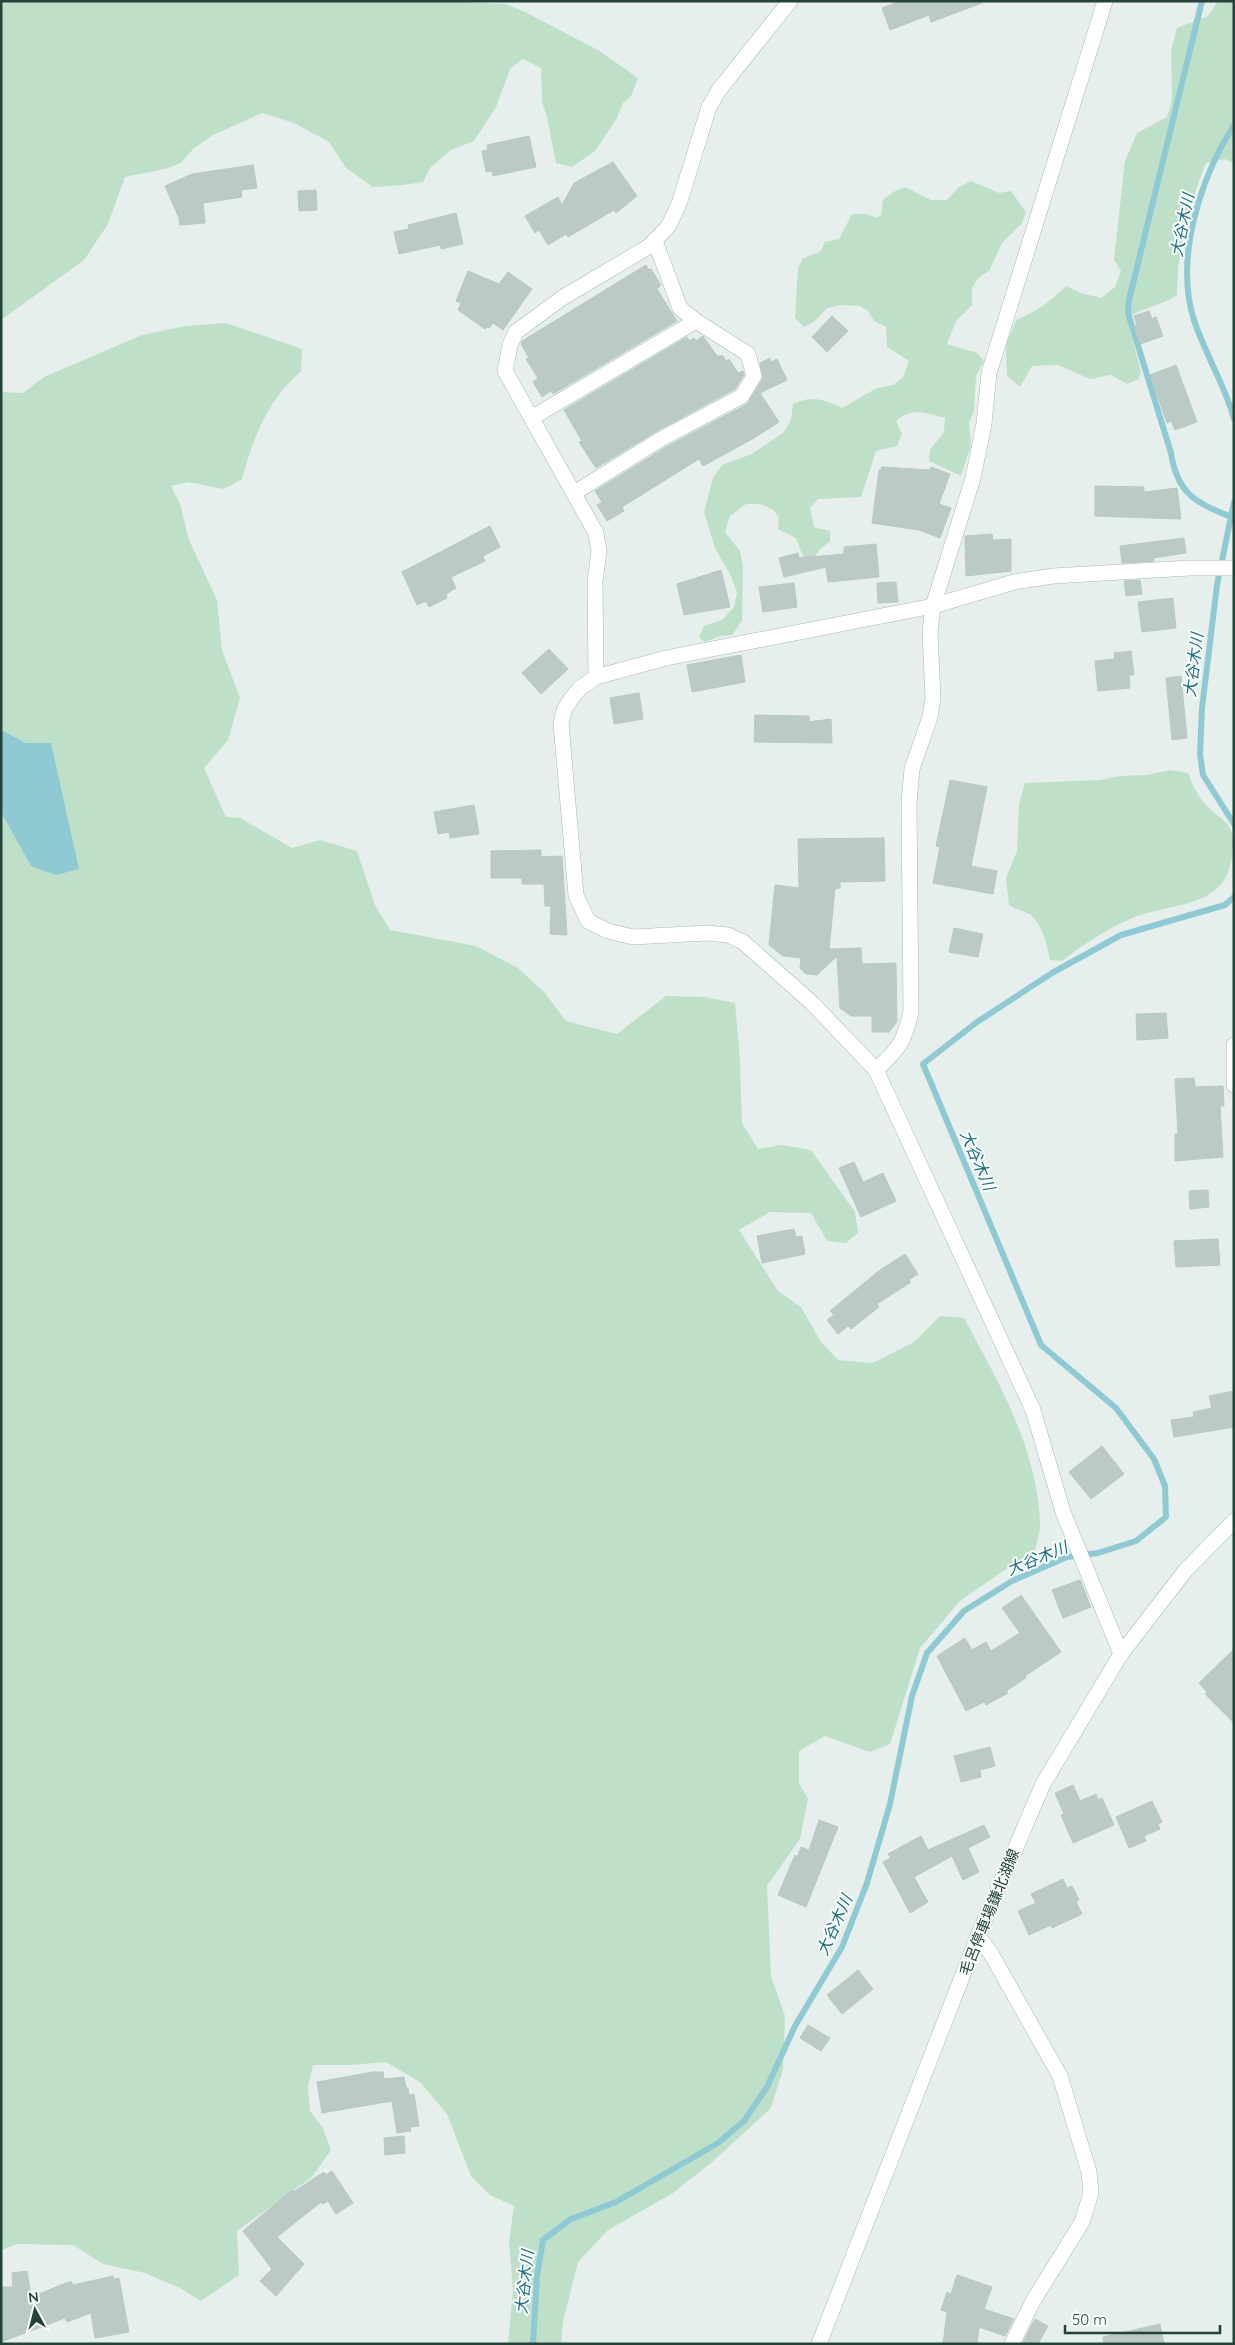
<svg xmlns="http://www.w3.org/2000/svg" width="1235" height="2345" font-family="Quicksand,'Noto Sans JP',sans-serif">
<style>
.green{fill:#bfe0c8}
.water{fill:#8ec9d4}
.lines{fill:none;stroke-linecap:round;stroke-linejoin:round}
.stream{stroke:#8ec9d4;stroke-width:6}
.building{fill:#bbcac4;stroke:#b8c9c2}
.street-casing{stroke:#a8b8b2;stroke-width:16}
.secondary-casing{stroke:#a4bbb3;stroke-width:16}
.street{stroke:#fff;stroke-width:15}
.secondary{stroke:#fff;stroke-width:15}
.labels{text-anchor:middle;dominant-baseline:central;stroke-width:4;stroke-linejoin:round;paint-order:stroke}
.street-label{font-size:15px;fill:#24423a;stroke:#f7fbf9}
.water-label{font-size:16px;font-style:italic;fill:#1c6f80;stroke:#f7fbf9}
</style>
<rect width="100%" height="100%" fill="#e6efeb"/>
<g class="green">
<polygon points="1,1 433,1 506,4 525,12 598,50 638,78 631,96 623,103 617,118 595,151 572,167 556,163 547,117 542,102 541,68 523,59 510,69 496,107 474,141 451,150 430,168 423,182 403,185 373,187 346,168 329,142 294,123 262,113 213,135 193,149 181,163 165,169 125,177 108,224 84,260 1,320"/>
<path d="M1218,1H1234V164L1225,159L1206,163C1189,205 1177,249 1177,295C1161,306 1143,307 1127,318L1141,372L1139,379L1127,384L1111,375L1090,379L1058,365L1032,366L1020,387L1007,376L1006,345L1016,320C1036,312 1051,301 1066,286L1081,293L1101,298L1115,287L1121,271L1114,260L1125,161L1137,133L1167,117L1172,100L1171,51L1177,28L1208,16Z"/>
<path d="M971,181L999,193L1011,191L1026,212L1022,223L1002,243L989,271L978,278L972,288V305L956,321L947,344L977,353L984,361L976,376L974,412L969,422L971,445L961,476L929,461L930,450L944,432L945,418C926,413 912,407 896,421L902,434L897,446L876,451L861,497L818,499L810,508L814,527L830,531V542L821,548L812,561L804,559L796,538L778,529L779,517L772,509L760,504H746L730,516L725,532L740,551L743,567L742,621L732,635L720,636L705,642L699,637L704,626L722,620L734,607L737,592L731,576L715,548L704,512L713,478L722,465L752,454L783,433L791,420L793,404C811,395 824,399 842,408L877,388L893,385L903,377L909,361L887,347L886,327L874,321L868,311L860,306L840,305L827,308L814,322L804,327L795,318L798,268L803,258L820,252L825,242L839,239L852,214H867L877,218L881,215L883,200L893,192L905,187L931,200H947L959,187Z"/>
<path d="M226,323L302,349L301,371C267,401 254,436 242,479L224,489L188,482L171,486L180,504L189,540L217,600L222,650L240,698L228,740L204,768L226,817L240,818L292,848L320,840L357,851L375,905L390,930L476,946L518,968L545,993L566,1021L617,1034L666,996L705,997L735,1003L740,1060L742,1123L758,1149L781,1145L811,1150L855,1212L858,1233L846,1243L827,1241L811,1213L770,1212L739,1230L778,1291L801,1307L821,1342L838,1360L873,1363L914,1342L940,1316L964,1318C998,1381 1037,1448 1040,1522C1041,1533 1036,1545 1033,1556L1006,1569L960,1601L920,1648L890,1744L870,1752L825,1736L799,1751V1783L808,1799L800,1839L767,1886L771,1976L785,2016L783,2069L771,2108L711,2163L673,2193L608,2230L578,2262L563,2322L561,2344H508L513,2290L509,2241L514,2206L490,2195L471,2176L447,2114L420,2082L386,2062L349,2065H313L308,2086L310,2111L323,2128L331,2150L312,2177L237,2231L239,2275L201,2301L180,2288L145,2273L103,2264L73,2245L17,2244L1,2250V392L23,393L44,377L142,335L185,326Z"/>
<path d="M1170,770L1188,773C1193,787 1199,798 1210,809C1220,819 1230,821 1233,837C1235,913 1178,899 1130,919C1105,930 1084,944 1062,961L1050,960C1047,945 1043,926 1031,915C1026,912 1015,909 1009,905L1006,878L1017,851L1019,804L1025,783L1100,780L1120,776L1147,775Z"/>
</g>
<polygon class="water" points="1,730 26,743 51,743 79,869 56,875 31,866 1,812"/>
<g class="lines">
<g class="stream">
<path d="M1202,1L1129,300L1128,313L1171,453C1177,493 1196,504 1232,517"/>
<path d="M1234,125C1201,177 1174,258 1194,320C1205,354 1225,385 1234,419"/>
<polyline points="1234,502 1217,585 1202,708 1200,754 1203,775 1234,824"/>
<polyline points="533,2344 537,2276 543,2240 571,2219 616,2202 718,2143 744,2121 767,2087 795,2026 842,1947 867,1883 890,1804 912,1696 927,1653 964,1611 1012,1581 1067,1557 1098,1553 1136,1541 1166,1517 1165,1486 1154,1459 1116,1408 1041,1345 923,1064 977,1022 1052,973 1121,935 1225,905 1234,897"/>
</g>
</g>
<g class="building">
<polygon points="900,1 982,1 982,3 931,22 929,15 890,30 882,8"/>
<polygon points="529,136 536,167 493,176 492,171 486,172 482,151 488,150 487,145"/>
<polygon points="613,162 637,196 616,213 614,210 568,237 566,234 548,245 539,230 535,233 525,216 558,197 562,205 574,183"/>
<polygon points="253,165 257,188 241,190 242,197 203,203 205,223 180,225 179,218 165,186 192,174"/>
<polygon points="316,190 317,210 299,211 298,191"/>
<polygon points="456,213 463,244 441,249 440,245 399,254 394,232 409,229 408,225"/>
<polygon points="646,265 649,270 651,269 661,285 657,289 677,321 553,394 551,391 542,397 533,382 538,378 526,359 529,358 521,344 522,341"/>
<polygon points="468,271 499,284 508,272 532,289 503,330 493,323 489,328 487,327 485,329 458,310 461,303 456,301"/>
<polygon points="1149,311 1152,319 1156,317 1163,336 1140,344 1134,326 1137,325 1134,316"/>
<polygon points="832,316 848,331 827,352 812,337"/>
<polygon points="703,336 717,356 723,356 726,361 729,359 738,373 743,371 744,375 735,389 657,431 596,468 579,442 582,441 564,410 687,337 689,341 694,338 696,341"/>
<polygon points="770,358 771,362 777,359 787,380 760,393 779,422 754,438 703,466 699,459 622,507 624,511 607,521 597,505 602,502 595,491 666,447 747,404 763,378 760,363"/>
<polygon points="1176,365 1197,422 1175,430 1171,421 1167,423 1150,375"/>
<polygon points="882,467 930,470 931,467 950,474 939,504 951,508 940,538 919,530 872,523 879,470 881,470"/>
<polygon points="1095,486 1144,487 1144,492 1177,488 1181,519 1095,516"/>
<polygon points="490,526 500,547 483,556 485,561 451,577 456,588 446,594 447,598 429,607 426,601 417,605 402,572"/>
<polygon points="992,534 993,540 1011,539 1011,571 966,576 965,536"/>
<polygon points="1184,538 1186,553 1153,558 1154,561 1122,563 1120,546"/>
<polygon points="876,544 879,577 828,582 826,567 784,577 779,558 798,553 799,558 844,554 844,547"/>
<polygon points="721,570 730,607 684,615 677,584"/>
<polygon points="1140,580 1142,594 1126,596 1124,581"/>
<polygon points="896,582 898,602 878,603 877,583"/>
<polygon points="794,583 797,607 763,612 759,587"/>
<polygon points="1173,598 1176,628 1142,632 1138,602"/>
<polygon points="549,649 568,669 541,694 522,673"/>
<polygon points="1131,651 1134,675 1129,675 1130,688 1098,691 1095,661 1115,659 1114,653"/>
<polygon points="741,655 745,682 692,692 687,665"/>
<polygon points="1181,676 1187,738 1172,740 1166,678"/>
<polygon points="639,693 643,719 614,724 610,698"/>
<polygon points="755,715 809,716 809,722 831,719 832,743 754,742"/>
<polygon points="950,780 987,787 971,866 997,871 993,894 933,883 940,847 936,846"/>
<polygon points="474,805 479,834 450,838 449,832 438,834 434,812"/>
<polygon points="884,838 885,881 840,882 840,888 835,889 829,949 861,948 862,964 896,963 897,1022 889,1032 872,1032 872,1016 851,1016 840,1008 837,956 817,975 806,974 800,968 801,958 783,956 769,945 775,885 799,888 798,839"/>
<polygon points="541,850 541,857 562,856 567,935 550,934 551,906 545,906 544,884 522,884 522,878 491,878 491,851"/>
<polygon points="954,928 983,934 978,957 949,952"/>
<polygon points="1166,1013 1168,1038 1137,1040 1136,1014"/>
<polygon points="1194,1078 1195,1087 1223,1086 1224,1106 1220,1106 1223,1157 1175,1161 1175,1134 1178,1134 1175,1079"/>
<polygon points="854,1162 863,1182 883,1173 896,1201 861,1217 839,1168"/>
<polygon points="1208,1190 1209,1207 1190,1209 1189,1191"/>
<polygon points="794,1229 796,1237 802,1236 805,1254 762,1263 757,1236"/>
<polygon points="1218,1239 1220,1265 1176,1267 1174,1241"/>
<polygon points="905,1254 918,1274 909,1280 911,1282 877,1304 879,1307 851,1329 848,1326 838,1334 827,1320 834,1315 830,1311 880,1270"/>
<polygon points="1234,1391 1234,1427 1174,1437 1171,1420 1194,1417 1193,1412 1212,1408 1209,1396"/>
<polygon points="1102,1446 1124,1474 1091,1499 1069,1472"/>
<polygon points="1080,1580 1091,1607 1063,1618 1052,1590"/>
<polygon points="1021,1595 1061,1652 1025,1676 1026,1678 1006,1691 1008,1693 986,1705 984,1702 966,1711 937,1656 965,1638 972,1650 986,1642 991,1651 1020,1633 1002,1608"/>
<polygon points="1234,1649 1234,1723 1205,1694 1207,1692 1199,1683"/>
<polygon points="990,1747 995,1766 980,1770 981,1777 961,1782 954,1756"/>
<polygon points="1073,1785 1080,1801 1096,1794 1098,1800 1102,1798 1114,1825 1073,1843 1061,1815 1064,1814 1055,1793"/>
<polygon points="1152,1801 1162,1822 1158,1824 1160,1829 1144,1836 1146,1841 1129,1848 1116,1817"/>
<polygon points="819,1820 838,1827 806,1907 778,1895 795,1855 797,1857 801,1847 809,1850"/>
<polygon points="984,1825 990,1837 968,1848 979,1872 963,1880 952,1856 914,1877 928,1902 910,1913 883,1862 891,1858 888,1854 921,1836 928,1850"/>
<polygon points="1063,1879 1067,1888 1072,1886 1079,1900 1076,1902 1082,1914 1052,1928 1051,1925 1029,1935 1018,1911 1036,1903 1031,1894"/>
<polygon points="858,1970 873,1989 842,2014 827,1995"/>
<polygon points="808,2025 830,2038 821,2051 800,2038"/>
<polygon points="373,2072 383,2072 384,2079 404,2077 406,2088 408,2088 409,2095 414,2094 419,2126 410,2127 411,2131 397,2133 392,2101 322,2113 317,2082"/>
<polygon points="404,2136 405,2153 385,2155 384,2138"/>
<polygon points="332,2171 353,2203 336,2214 328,2201 322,2204 321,2202 277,2237 304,2264 276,2296 260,2281 272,2269 243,2231 292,2190 293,2192 324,2172 326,2175"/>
<polygon points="27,2271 31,2297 71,2281 73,2285 113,2276 114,2279 119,2278 129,2332 95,2338 91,2313 67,2322 65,2318 1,2342 1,2287 13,2287 12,2273"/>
<polygon points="957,2275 992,2287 984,2309 1014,2319 1005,2336 979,2327 977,2344 943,2344 947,2312 941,2310 947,2292 951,2294"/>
<polygon points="1035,2319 1048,2326 1038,2344 1023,2342"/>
<polygon points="1160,2324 1164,2344 1104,2344 1103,2337"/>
</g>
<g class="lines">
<defs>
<g id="street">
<polyline points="533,417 696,321"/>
<polyline points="574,493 661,439 742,396 754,376 748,354 696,321 680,308 655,241"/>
<polyline points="596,677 595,581 599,551 596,533 505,371 510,345 516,332 562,298 648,247 668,227 679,204 709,107 719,90 790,1"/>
<polyline points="1234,1045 1234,1085"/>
<path d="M876,1070C899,1049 904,1042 911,1012L909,803L912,769L930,717L933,699L930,632L933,606L973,478L984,424L989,373L1105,1"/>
<polyline points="1121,1654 1063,1512 1033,1410 876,1070 812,1003 743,942 728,935 707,933 633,937 608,931 588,921 576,895 561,724 564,710 571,699 580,688 596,677 666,658 933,606 1014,582 1053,576 1189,568 1234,568"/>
<polyline points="978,1936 990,1952 1060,2076 1089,2172 1091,2193 1082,2222 1033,2301 1012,2344"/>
</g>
<polyline id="secondary" points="819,2344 978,1936 1043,1784 1121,1654 1185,1571 1234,1521"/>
</defs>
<use href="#street" class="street-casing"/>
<use href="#secondary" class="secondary-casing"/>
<use href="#street" class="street"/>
<use href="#secondary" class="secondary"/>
</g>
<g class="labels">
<g class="street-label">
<text transform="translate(989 1912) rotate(-68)">毛呂停車場鎌北湖線</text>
</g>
<g class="water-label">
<text transform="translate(1182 225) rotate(-79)">大谷木川</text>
<text transform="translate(1193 665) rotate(-83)">大谷木川</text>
<text transform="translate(978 1160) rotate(67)">大谷木川</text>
<text transform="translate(1037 1558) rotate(-22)">大谷木川</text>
<text transform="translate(834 1925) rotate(-66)">大谷木川</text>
<text transform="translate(524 2282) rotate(-84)">大谷木川</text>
</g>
</g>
<rect width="1235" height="2345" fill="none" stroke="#24423a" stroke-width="5"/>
<g transform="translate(35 2310) rotate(353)" stroke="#f7fbf9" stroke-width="4" paint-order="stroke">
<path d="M0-4L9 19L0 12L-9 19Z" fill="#24423a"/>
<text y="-8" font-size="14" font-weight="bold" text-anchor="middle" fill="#24423a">N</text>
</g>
<path d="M1065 2325v8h155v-8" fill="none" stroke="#24423a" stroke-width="2.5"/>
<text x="1072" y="2325" font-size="15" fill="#24423a" stroke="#f7fbf9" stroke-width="4" paint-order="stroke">50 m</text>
</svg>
